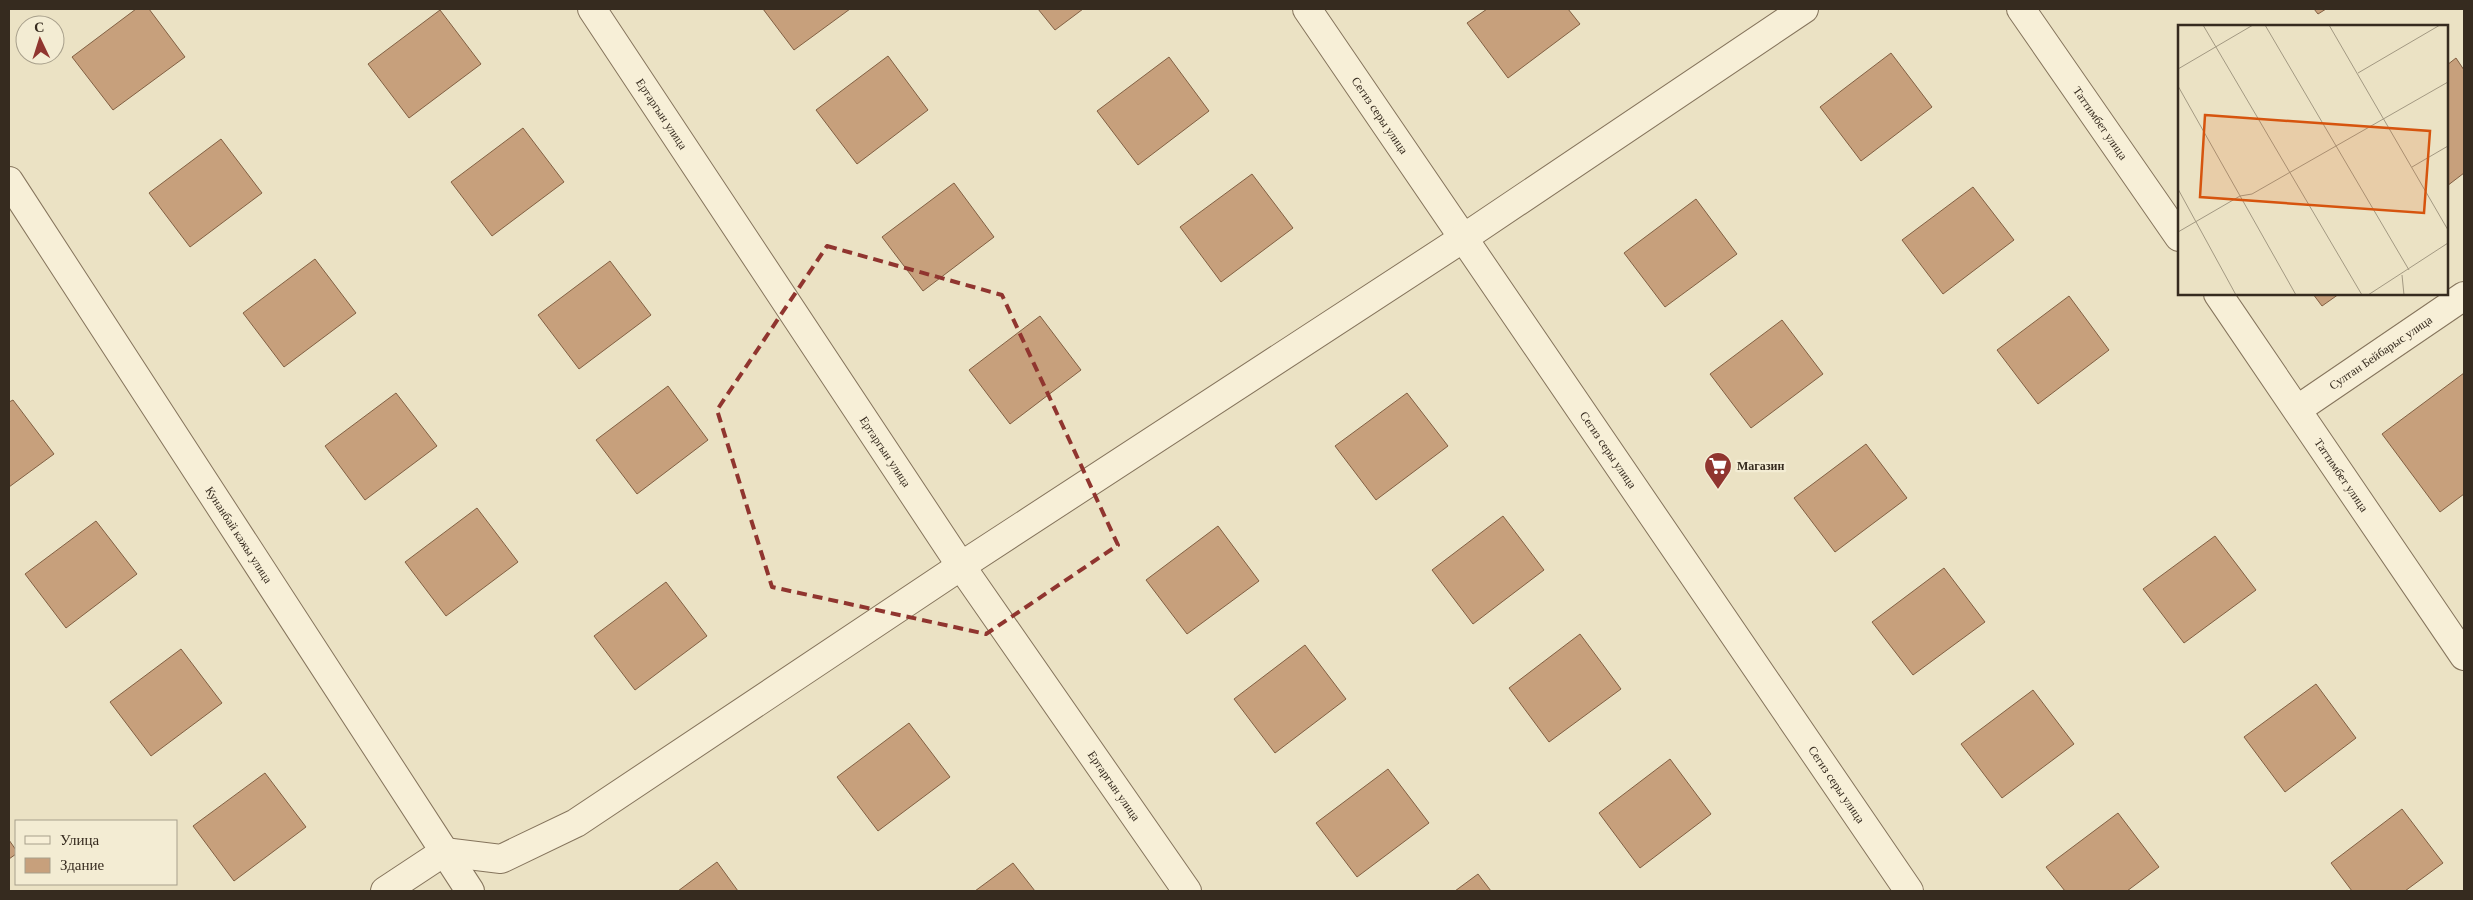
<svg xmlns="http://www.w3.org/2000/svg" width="2473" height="900" font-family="'Times New Roman',serif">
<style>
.building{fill:#c7a07c;stroke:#826043}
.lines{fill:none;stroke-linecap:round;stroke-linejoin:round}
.minor-casing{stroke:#85745c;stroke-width:30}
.minor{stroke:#f7efd7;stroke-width:28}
.marked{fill:none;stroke:#90352f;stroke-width:4;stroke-dasharray:10 6;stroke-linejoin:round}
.labels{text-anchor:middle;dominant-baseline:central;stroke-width:4.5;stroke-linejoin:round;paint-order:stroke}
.street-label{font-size:12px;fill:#362b1f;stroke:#f3ecd3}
.poi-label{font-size:12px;font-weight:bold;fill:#362b1f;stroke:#f3ecd3;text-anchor:start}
.inset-road{fill:none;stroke:#a39982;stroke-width:1}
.view{fill:#d6540e;fill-opacity:0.15;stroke:#d6540e;stroke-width:2.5}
.inset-edge{fill:none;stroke:#362b1f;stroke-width:2.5}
</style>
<rect width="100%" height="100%" fill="#ebe2c4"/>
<g class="building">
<polygon points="136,9 149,9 185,57 113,110 72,57"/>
<polygon points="763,9 850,9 794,50"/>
<polygon points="1038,9 1083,9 1055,30"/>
<polygon points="1487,9 1568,9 1580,24 1508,78 1467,23"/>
<polygon points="2314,9 2326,9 2318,14"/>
<polygon points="440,10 481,64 409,118 368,64"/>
<polygon points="1891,53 1932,107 1861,161 1820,107"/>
<polygon points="888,56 928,110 857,164 816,110"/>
<polygon points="1169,57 1209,111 1138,165 1097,111"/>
<polygon points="2456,58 2464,70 2464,173 2447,186 2447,65"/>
<polygon points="523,128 564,182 492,236 451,182"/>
<polygon points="221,139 262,193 190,247 149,193"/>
<polygon points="1252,174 1293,228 1221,282 1180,227"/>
<polygon points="954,183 994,237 923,291 882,237"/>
<polygon points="1973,187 2014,240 1943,294 1902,240"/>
<polygon points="1696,199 1737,254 1665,307 1624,253"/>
<polygon points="315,259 356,313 284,367 243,313"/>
<polygon points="610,261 651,315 579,369 538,315"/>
<polygon points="2313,294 2339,294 2322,306"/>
<polygon points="2069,296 2109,350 2038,404 1997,350"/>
<polygon points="1040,316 1081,370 1010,424 969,370"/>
<polygon points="1782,320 1823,374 1751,428 1710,374"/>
<polygon points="2464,373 2464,494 2440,512 2382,434"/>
<polygon points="668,386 708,440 637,494 596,440"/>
<polygon points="396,393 437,446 365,500 325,446"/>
<polygon points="1407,393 1448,446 1376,500 1335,446"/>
<polygon points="13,400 54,454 9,487 9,402"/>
<polygon points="1866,444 1907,498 1835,552 1794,498"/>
<polygon points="477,508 518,562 446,616 405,562"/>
<polygon points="1503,516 1544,570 1473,624 1432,570"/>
<polygon points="96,521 137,574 66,628 25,574"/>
<polygon points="1218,526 1259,581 1187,634 1146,580"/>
<polygon points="2215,536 2256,590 2184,643 2143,589"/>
<polygon points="1944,568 1985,622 1913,675 1872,622"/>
<polygon points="666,582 707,636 635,690 594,636"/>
<polygon points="1580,634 1621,689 1549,742 1509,688"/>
<polygon points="1305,645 1346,699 1275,753 1234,699"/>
<polygon points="181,649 222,703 151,756 110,702"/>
<polygon points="2316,684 2356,738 2285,792 2244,737"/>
<polygon points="2033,690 2074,744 2002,798 1961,744"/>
<polygon points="909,723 950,777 878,831 837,777"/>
<polygon points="1670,759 1711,814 1640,868 1599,813"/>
<polygon points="1388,769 1429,823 1357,877 1316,823"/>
<polygon points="265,773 306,827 234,881 193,826"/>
<polygon points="2402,809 2443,863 2405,891 2352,891 2331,863"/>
<polygon points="2118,813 2159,867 2127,891 2065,891 2046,867"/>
<polygon points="9,840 16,850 16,854 9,859"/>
<polygon points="717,862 738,891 678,891"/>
<polygon points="1013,863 1035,891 975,891"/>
<polygon points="1478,874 1491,891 1455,891"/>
</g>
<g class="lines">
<defs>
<g id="minor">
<path id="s1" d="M592,9L961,566L1187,891"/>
<path id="s2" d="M1307,9L1909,891"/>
<path id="s3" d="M2021,9L2179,237"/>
<path id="s4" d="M9,181L470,891"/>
<path id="s5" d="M2218,294L2464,656"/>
<path id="s6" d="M2298,409L2464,296"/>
<polyline points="385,891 444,852 501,859 576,823 961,566 1465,237 1804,9"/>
</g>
</defs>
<use href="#minor" class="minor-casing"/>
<use href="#minor" class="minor"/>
</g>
<path class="marked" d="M827,246L1002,295L1118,545L986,634L772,587L717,410Z"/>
<defs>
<symbol id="supermarket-pin" viewBox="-11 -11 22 30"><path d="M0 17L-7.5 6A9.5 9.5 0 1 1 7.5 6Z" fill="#90352f" stroke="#f3ecd3"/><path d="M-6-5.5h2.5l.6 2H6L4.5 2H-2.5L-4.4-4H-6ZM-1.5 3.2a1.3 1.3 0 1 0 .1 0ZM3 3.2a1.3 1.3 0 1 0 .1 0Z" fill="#fff"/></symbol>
</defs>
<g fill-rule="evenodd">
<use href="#supermarket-pin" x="1702" y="450" width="32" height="43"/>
</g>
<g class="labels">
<g class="street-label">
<text stroke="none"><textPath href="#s1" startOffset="126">Ертаргын улица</textPath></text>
<text stroke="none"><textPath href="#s2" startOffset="129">Сегиз серы улица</textPath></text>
<text stroke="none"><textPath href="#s3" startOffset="139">Таттимбет улица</textPath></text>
<text stroke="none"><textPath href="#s6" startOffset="100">Султан Бейбарыс улица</textPath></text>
<text stroke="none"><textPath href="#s2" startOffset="534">Сегиз серы улица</textPath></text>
<text stroke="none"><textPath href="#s1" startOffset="531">Ертаргын улица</textPath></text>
<text stroke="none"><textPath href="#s5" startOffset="219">Таттимбет улица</textPath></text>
<text stroke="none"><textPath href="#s4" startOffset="422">Кунанбай кажы улица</textPath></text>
<text stroke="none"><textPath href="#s2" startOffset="939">Сегиз серы улица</textPath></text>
<text stroke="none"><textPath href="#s1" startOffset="936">Ертаргын улица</textPath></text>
</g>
<g class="poi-label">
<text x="1737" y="466">Магазин</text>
</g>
</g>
<g transform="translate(2178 25)">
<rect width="270" height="270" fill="#ebe2c4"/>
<path class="inset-road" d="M25,0L184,270M87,0L231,245M151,0L270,205M0,44L75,0M180,48L262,0M0,61L118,270M234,142L270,121M0,164L58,270M0,207L62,171L74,169L270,57M224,250L226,270M190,270L270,218"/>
<path class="view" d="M27,90L252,106L246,188L22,172Z"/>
<rect width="270" height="270" class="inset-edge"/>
</g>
<rect width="2473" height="900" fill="none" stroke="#362b1f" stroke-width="20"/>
<rect x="15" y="820" width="162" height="65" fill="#f3ecd3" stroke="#a79f8b"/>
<rect x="25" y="836" width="25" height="8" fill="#f7efd7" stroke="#a79f8b"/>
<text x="60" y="845" font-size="15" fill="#362b1f">Улица</text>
<rect x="25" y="858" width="25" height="15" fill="#c7a07c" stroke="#a79f8b"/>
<text x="60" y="870" font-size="15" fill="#362b1f">Здание</text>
<g transform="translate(40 40) rotate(356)"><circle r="24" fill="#f3ecd3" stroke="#a79f8b"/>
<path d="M0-4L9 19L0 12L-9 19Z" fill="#90352f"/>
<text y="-8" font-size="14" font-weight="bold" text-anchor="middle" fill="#362b1f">С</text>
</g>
</svg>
